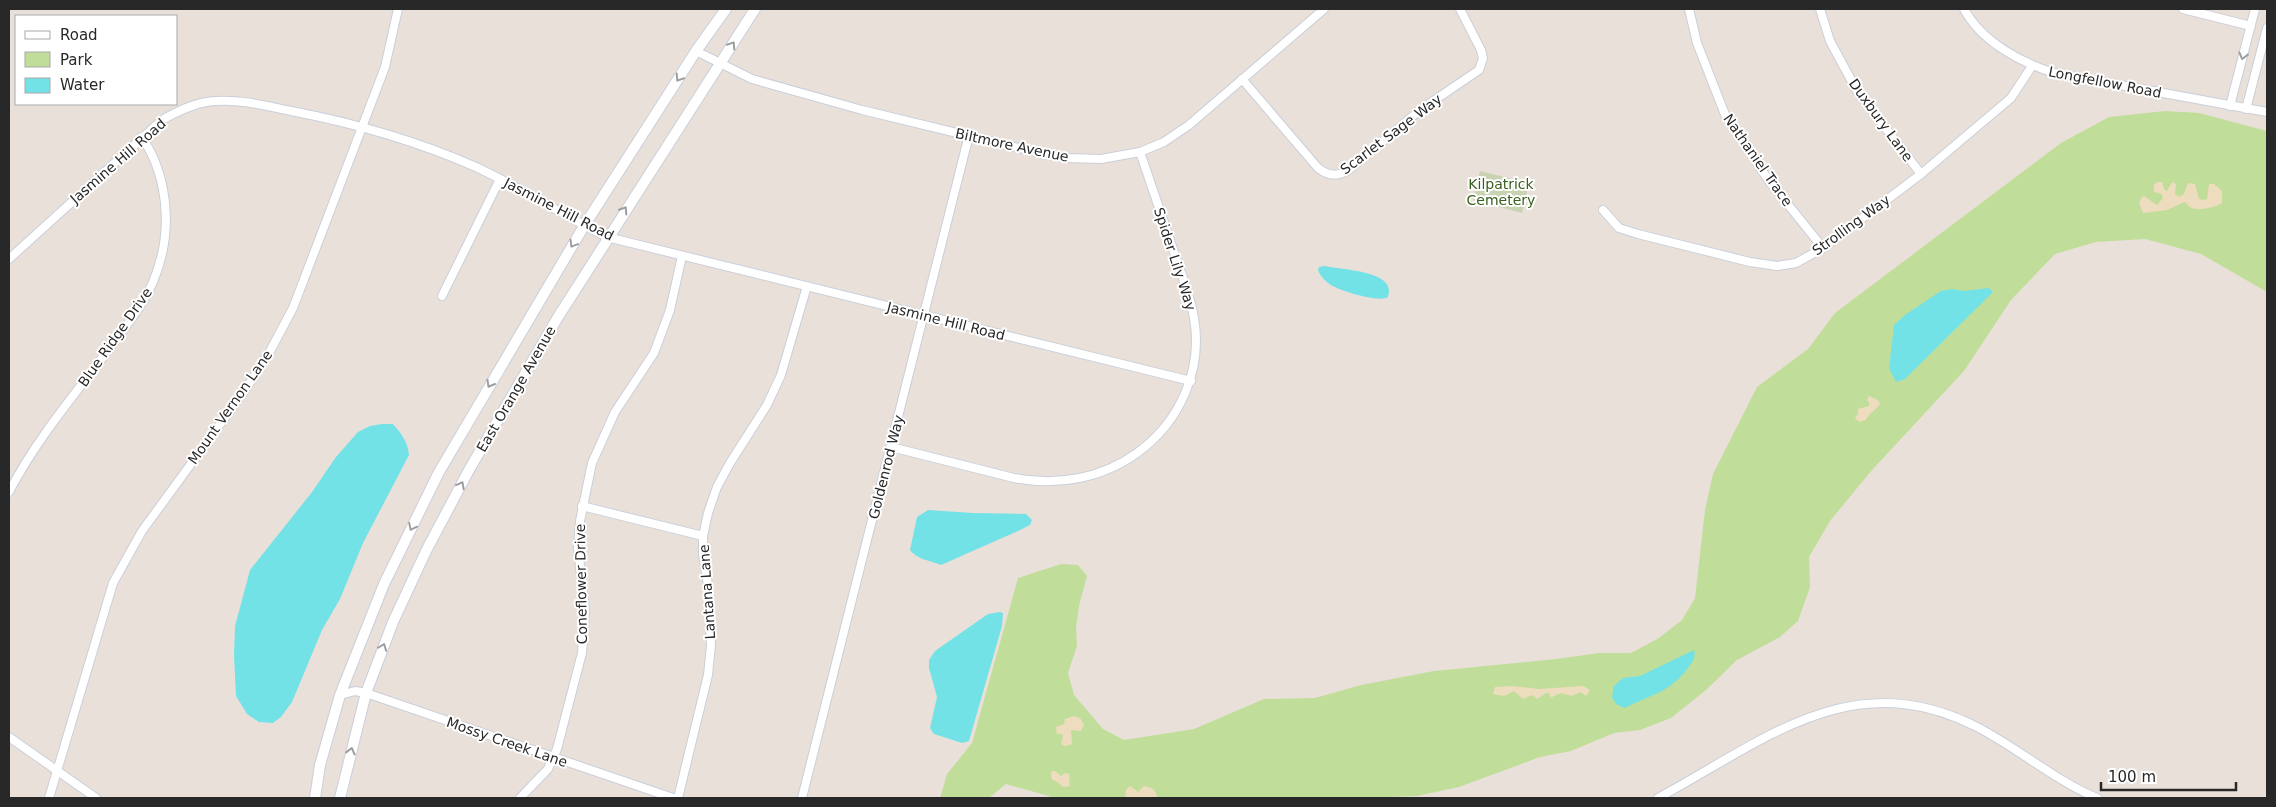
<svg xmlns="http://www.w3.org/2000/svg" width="2276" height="807" font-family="'DejaVu Sans',sans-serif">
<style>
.green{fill:#c0de99}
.sand{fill:#eedcbe}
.cemetery{fill:#c9d3b2}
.water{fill:#72e2e7}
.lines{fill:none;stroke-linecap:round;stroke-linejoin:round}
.minor-casing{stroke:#c9cfd9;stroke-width:10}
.tertiary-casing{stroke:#c9cfd9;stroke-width:12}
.minor{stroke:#fff;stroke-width:8}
.tertiary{stroke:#fff;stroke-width:10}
.oneway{stroke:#9e9e9e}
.labels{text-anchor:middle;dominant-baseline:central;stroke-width:4;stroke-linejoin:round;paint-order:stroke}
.street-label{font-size:14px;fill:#282828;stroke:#fff}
.park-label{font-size:14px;fill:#39601d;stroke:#fff}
</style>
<rect width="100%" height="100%" fill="#eae0da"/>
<polygon class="green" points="2165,111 2199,113 2267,131 2267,292 2201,254 2145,239 2096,242 2055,254 2011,300 1964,371 1872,470 1830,521 1809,557 1810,587 1798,621 1780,637 1737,660 1706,690 1671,718 1640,730 1614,733 1571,751 1540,757 1459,787 1417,796 1365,798 1055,798 1006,784 989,798 940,798 947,774 972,743 1018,578 1061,564 1078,565 1087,576 1079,606 1076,628 1077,646 1068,673 1074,695 1103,729 1124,740 1194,729 1264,699 1315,698 1361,685 1434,671 1556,659 1599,653 1631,653 1659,638 1682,620 1695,598 1705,510 1713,474 1757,387 1808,349 1835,313 2061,143 2109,117"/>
<g class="sand">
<path d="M2158,182H2162L2164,189L2167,191L2172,182L2176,184L2175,194L2179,197L2184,194L2188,183L2195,184L2199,199L2203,200L2207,199L2209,184H2214L2222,191V203C2216,207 2196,212 2190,207C2188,206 2187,203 2185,202L2167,210L2143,213L2139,203L2142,197L2144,196L2157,205L2163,198L2162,194L2154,192V184Z"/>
<path d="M1869,396L1878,400L1880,404C1875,411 1869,413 1866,420L1859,422L1855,418L1858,414V409L1869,406V403L1867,400Z"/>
<path d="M1512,686L1539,689L1583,686L1590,690L1586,696L1580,692L1572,696C1561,693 1561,692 1551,698L1549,693H1546L1537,699L1532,695L1523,699L1514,691L1504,696L1493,694L1495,687Z"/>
<polygon points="1074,716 1080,718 1084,725 1081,731 1071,730 1072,744 1065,746 1061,744 1063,736 1062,734 1057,734 1056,727 1064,724 1065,719"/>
<polygon points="1052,771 1055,771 1061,776 1065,773 1069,774 1070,786 1063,787 1056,781 1052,780 1051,774"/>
<path d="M1130,786L1138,792L1144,786C1151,787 1156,790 1157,797L1125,798L1126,790Z"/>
</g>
<polygon class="cemetery" points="1480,171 1529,183 1522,213 1473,200"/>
<g class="water">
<path d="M1325,266C1340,270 1398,270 1388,297C1380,303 1340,291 1331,285C1325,281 1320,276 1318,270L1319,267Z"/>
<polygon points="1989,288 1993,292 1905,379 1896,382 1889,368 1894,325 1905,315 1941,291 1952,289 1964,291"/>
<path d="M382,424H393C401,433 408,442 409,455L363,543L340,599L322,630L292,702L281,717L273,723L259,722L247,714L236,696L234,656L235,626L250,570L312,492L336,457L358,432L370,426Z"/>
<path d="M928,510L973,513L1026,514L1032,520L1030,525L1020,530L941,565C931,561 916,559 910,550L917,517Z"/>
<polygon points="1000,612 1003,613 1002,626 969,741 962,743 934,734 930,728 937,697 929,668 929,660 935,651 988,614"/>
<path d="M1694,650C1696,658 1693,661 1688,668C1669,693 1652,694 1625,708L1616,704L1612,697L1614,686L1623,678L1640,676Z"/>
</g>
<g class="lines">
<defs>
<g id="minor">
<polyline points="1689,9 1697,43 1726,117 1769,181 1823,248"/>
<polyline points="1820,9 1830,41 1857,91 1921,174"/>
<path d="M1964,9C1982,42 2020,62 2054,73L2267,112"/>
<polyline points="2183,9 2251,26"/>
<polyline points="696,51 752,79 862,110 1048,155 1068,158 1101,159 1140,152 1164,142 1189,125 1324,9"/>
<path d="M1242,79L1318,168C1330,177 1339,177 1351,168L1420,110L1479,70L1483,58L1481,50L1460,9"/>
<polyline points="2230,106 2255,9"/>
<polyline points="2246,109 2267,28"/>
<polyline points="1603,210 1619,228 1638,234 1750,262 1777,266 1796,263 1823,248 1921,174 2011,98 2032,66"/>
<path d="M9,259L162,120C178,111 196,102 215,101C241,99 266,106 291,111C354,123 417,141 476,167C521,188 563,215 607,237L1191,381"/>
<polyline points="442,296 500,179"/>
<path d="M891,447L1014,478C1057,486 1101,479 1137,453C1180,422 1203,370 1194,318C1190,294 1180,271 1173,249C1162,216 1151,184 1140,152"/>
<path d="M9,492C36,440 74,395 109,349C125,327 142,307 153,282C165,253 169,220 163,189C159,170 153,152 141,137"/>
<polyline points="582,506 703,536"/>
<polyline points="340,695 355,691 366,693 673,798"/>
<polyline points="9,737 96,798"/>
<polyline points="49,798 113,583 142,531 245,390 269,353 293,308 385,67 398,9"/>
<polyline points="520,798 548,769 557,749 582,653 585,611 578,548 580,521 592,463 615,412 654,353 670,310 682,256"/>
<polyline points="678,798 708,675 711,645 708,585 703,554 703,536 708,513 717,487 730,463 767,405 781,375 807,286"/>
<polyline points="802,798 969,135"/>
<path d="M1658,798C1764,741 1852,663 1977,727C2018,748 2054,780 2097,798"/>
</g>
<g id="tertiary">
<polyline points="315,798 320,765 340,695 384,584 439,472 584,226 696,51 726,9"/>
<polyline points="340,798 366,693 393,622 426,551 469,470 558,317 755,9"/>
</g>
</defs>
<use href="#minor" class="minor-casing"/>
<use href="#tertiary" class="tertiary-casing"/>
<use href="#minor" class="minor"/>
<use href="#tertiary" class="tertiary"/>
</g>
<defs><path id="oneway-chevron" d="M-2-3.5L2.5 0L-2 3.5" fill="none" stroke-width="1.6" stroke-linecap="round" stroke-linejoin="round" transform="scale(1.25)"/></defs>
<g class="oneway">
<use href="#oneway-chevron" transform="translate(732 45) rotate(-57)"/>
<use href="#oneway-chevron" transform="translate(2243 56) rotate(104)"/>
<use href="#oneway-chevron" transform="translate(679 78) rotate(123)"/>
<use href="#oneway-chevron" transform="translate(624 210) rotate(-57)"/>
<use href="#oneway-chevron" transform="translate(573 244) rotate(121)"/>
<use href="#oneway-chevron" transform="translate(490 384) rotate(120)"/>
<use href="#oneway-chevron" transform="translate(461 485) rotate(-62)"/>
<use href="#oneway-chevron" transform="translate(412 527) rotate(116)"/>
<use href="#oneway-chevron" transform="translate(383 647) rotate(-69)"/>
<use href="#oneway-chevron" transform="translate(351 751) rotate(-76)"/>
</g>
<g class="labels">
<g class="street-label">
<text transform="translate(2105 82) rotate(11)">Longfellow Road</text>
<text transform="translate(1881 120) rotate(54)">Duxbury Lane</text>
<text transform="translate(1391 134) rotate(-37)">Scarlet Sage Way</text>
<text transform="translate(1012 145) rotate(12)">Biltmore Avenue</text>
<text transform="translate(1758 160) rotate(55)">Nathaniel Trace</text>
<text transform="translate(118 161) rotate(-41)">Jasmine Hill Road</text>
<text transform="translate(559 209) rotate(27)">Jasmine Hill Road</text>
<text transform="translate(1851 225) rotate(-36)">Strolling Way</text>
<text transform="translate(1175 259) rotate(72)">Spider Lily Way</text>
<text transform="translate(946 321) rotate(14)">Jasmine Hill Road</text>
<text transform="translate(115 337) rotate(-55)">Blue Ridge Drive</text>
<text transform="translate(516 389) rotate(-60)">East Orange Avenue</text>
<text transform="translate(230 407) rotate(-55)">Mount Vernon Lane</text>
<text transform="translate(886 467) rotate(-76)">Goldenrod Way</text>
<text transform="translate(581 584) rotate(-91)">Coneflower Drive</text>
<text transform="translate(707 592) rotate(-94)">Lantana Lane</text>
<text transform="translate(507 742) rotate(19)">Mossy Creek Lane</text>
</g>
<g class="park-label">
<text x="1501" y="184">Kilpatrick<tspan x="1501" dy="16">Cemetery</tspan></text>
</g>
</g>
<rect width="2276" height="807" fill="none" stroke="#282828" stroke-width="20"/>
<rect x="15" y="15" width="162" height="90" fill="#ffffff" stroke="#a9a9a9"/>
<rect x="25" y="31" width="25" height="8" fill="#ffffff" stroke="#a9a9a9"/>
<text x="60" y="40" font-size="15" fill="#282828">Road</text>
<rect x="25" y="52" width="25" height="15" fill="#c0de99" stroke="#a9a9a9"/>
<text x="60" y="65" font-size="15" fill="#282828">Park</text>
<rect x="25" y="78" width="25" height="15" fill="#72e2e7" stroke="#a9a9a9"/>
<text x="60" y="90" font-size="15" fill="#282828">Water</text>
<path d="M2101 782v8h135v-8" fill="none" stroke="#282828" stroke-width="2.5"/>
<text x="2108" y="782" font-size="15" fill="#282828" stroke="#ffffff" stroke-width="4" paint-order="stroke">100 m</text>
</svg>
